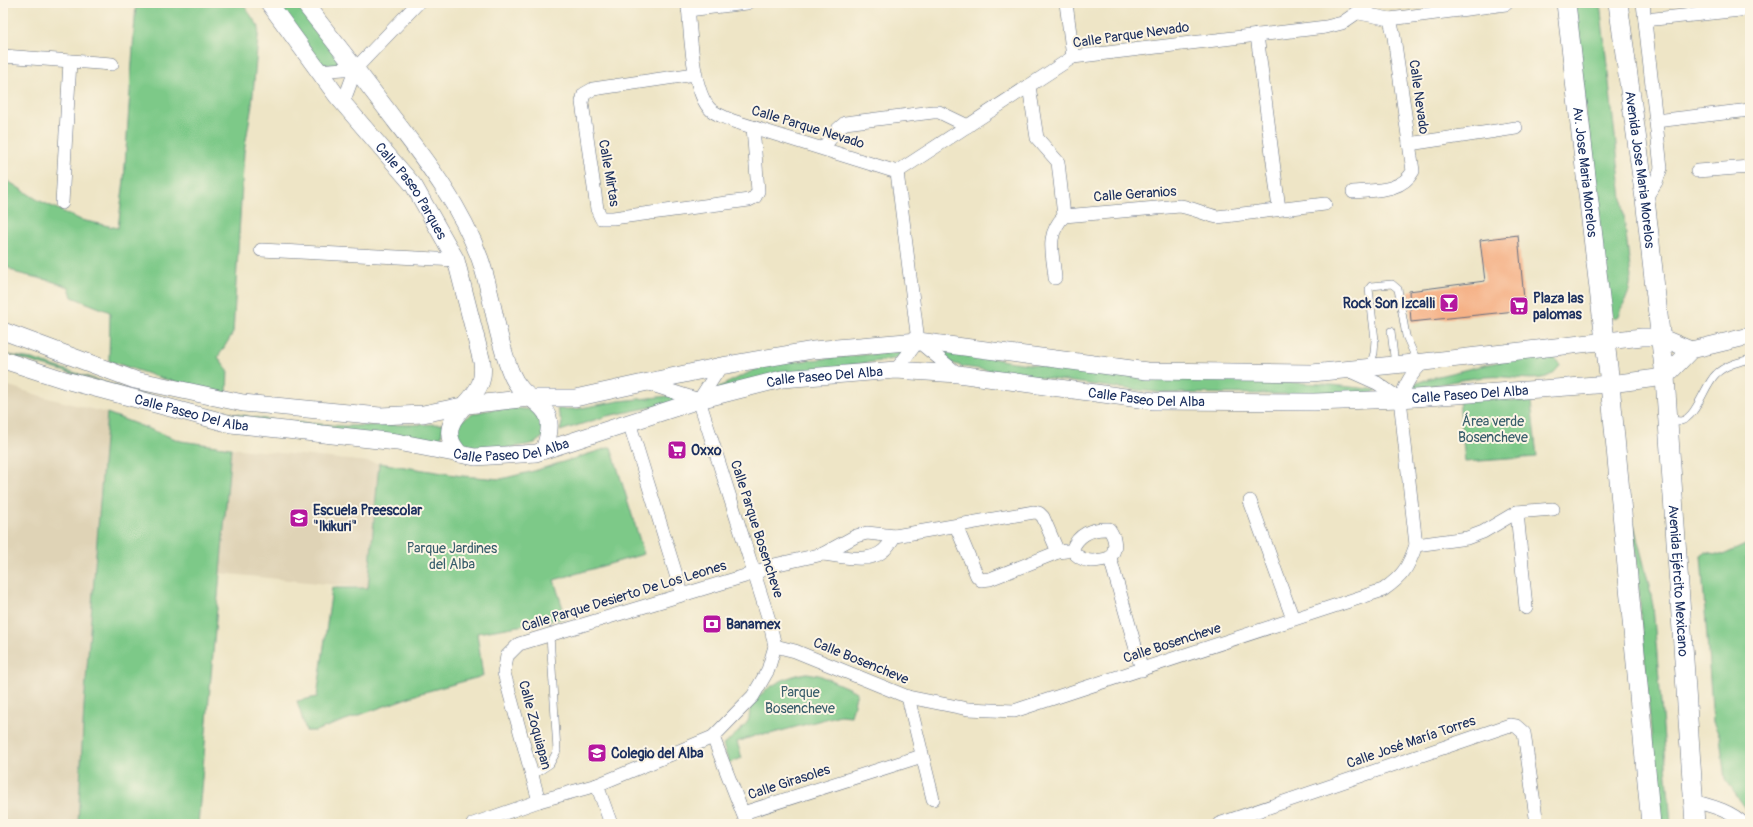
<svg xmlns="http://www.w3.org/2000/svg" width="1753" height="827" font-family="Pangolin,sans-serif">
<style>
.built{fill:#dfd3b6}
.green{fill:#7dc988;stroke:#4c7c73}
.building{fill:#f5b186}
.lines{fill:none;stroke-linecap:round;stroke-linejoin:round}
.service-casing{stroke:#656f82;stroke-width:8}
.minor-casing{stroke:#656f82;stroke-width:14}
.tertiary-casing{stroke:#656f82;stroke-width:18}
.secondary-casing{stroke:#656f82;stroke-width:20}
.service{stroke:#fff;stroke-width:7}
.minor{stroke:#fff;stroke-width:13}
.tertiary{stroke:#fff;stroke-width:17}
.secondary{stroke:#fff;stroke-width:19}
.labels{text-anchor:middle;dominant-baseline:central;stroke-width:4;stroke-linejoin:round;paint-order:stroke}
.street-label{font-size:14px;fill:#1b2f5e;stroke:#fcf5e5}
.poi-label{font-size:14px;font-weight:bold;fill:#1b2f5e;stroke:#fcf5e5;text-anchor:start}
.park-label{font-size:14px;fill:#385d6b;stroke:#fcf5e5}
</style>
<rect width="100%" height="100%" fill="#fcf5e5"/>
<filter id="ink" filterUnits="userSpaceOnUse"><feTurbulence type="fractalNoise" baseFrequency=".025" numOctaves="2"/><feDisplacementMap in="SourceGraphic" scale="8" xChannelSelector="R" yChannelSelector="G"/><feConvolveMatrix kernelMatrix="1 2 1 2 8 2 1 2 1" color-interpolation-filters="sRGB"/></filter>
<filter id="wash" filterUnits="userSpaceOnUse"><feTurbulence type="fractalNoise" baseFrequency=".012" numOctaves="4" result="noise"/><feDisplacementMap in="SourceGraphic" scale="16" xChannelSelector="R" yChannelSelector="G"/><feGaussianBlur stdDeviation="0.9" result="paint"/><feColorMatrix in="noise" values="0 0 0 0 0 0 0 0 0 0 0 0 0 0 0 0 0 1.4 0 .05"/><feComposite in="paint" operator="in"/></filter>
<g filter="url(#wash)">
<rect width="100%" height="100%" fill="#eee5c6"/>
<g class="built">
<polygon points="3,384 44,397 107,413 84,706 78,824 3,823"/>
<polygon points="231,448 379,463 368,588 219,573"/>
</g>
<g class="green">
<polygon points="136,3 242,3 259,27 252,105 244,152 233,333 218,357 228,370 227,393 164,379 109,361 110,312 72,297 69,287 51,281 17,273 3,264 3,178 38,200 81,220 118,228 124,180"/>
<polygon points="275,3 297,3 345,65 319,65"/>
<polygon points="1573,3 1600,3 1631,278 1629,291 1619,316 1613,318 1608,306"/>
<polygon points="936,347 1006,361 1096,373 1324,384 1377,390 1369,395 1166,393 1117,388 964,367 949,362"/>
<polygon points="903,351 902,355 894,359 844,366 709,392 754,370 780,363"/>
<polygon points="8,355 32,359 131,391 195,408 278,421 344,426 444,424 441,437 445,446 231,420"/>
<path d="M1549,355L1559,362L1560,365C1557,370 1552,375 1546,377C1531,382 1506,375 1488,377C1461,378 1436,386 1410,390L1411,385L1434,377L1519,357Z"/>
<polygon points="669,396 683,398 672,403 607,416 560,431 562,423 557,409 576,409 619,401"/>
<polygon points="1459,399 1497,399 1531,402 1537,457 1465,462"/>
<path d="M512,408L536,410L542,415L543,437L535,443L526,445L489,451L464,448L457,441V425C472,409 492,410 512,408Z"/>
<polygon points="107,413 181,441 231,448 198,824 78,824 84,706"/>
<polygon points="611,447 644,554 554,580 566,618 477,633 483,676 421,693 315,731 306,731 297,701 317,697 332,588 368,588 379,463 462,476 501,479 534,471"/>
<polygon points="1633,522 1648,580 1653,606 1671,824 1659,824"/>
<polygon points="1750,543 1750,556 1746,558 1750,571 1750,814 1725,780 1720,737 1713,722 1701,555 1705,552 1723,555"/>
<path d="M807,673L819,675L857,692L851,716L840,715L770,734H760L737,742L742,758L729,763L723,745C730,740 744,727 748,721C750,717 749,712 750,709C761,688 786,676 807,673Z"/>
</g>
<g id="blocks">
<polygon class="building" points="1518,235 1525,310 1411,322 1409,291 1485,281 1480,240"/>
</g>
</g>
<g filter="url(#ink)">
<use href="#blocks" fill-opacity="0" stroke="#656f82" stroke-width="1"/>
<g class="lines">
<defs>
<g id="service">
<polyline points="1391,331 1395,365"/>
<polyline points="1370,366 1374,353 1375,340 1369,289 1371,286 1392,284 1398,289 1406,336 1418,363"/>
<path d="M1668,420C1672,420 1677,421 1681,421C1697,417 1704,385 1716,374C1725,365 1739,362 1750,359"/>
<polyline points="532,776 550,764 557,751 550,635"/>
</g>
<g id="minor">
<path d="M688,3C690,29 692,93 711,110C717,115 727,118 733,121L897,172L1073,57L1326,27L1342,23L1371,3"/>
<polyline points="1066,3 1073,57"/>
<polyline points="1643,3 1661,168 1656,182 1645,199"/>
<polyline points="688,10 747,3"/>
<polyline points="1359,13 1390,19 1506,4"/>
<polyline points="1645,20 1750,9"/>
<polyline points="1257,35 1279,209"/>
<polyline points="3,56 112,64"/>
<polyline points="318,71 356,68"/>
<polyline points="695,74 593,89 584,94 582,102 597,209 601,218 613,218 749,200 755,197 758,191 753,127"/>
<path d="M1029,86L1037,138L1058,162L1064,216C1045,236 1053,253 1055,278"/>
<polyline points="343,103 356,68 418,3"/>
<polyline points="1656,121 1750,110"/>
<polyline points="1409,144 1516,128"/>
<polyline points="823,148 838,129 845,123 933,112 939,112 968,126"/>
<polyline points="1697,171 1750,167"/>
<polyline points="897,172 918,341 958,374"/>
<path d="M1353,192C1375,190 1402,192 1413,171L1394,37L1390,19"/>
<polyline points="62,203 70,61"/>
<path d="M1064,216L1180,206C1193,208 1204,214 1217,217L1325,204"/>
<polyline points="261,250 456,260"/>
<polyline points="896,370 918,341"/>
<polyline points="1348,370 1377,383 1400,399"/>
<polyline points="646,383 699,400"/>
<polyline points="699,400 721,366"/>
<polyline points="629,422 682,594"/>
<polyline points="1250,501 1293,619"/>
<polyline points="1517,512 1526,608"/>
<polyline points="956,526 977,576 981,580 990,579 1058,552 1066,551"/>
<polyline points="1416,545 1467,538 1483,532 1517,512 1553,509"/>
<path d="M1072,550C1078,534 1092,528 1109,529C1116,539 1117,548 1110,558L1142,670"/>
<path d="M1072,550C1082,564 1095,562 1110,558"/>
<path d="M823,554C841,556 868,564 883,551C888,547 891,541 895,536"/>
<path d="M775,646L795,651L908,697L968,709L1014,711L1383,590C1403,576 1408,568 1416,545L1400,399C1406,384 1411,373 1424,362"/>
<polyline points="908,697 933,799"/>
<polyline points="713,737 747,824"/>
<polyline points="597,785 611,824"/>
<polyline points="539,801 504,673 507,656 519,644 755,573 774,565 823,554 856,536 867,533 895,536 1034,512 1039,513 1043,517 1058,552"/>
<path d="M1693,801C1711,806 1730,810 1744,824"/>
<polyline points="743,813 922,756"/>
<polyline points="473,824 539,801 597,785 713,737 753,696 768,670 775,646 769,620 699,400"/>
<polyline points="1219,824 1510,725 1516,726 1524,733 1537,824"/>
</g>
<g id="tertiary">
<path id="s1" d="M269,3L337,96L414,186L456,260L482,362C483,370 483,377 480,384C473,403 443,418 451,440C452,445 457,450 459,454"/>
<path d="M304,3C334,41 364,79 393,118C426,161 461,206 480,259C493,296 496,337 511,373C526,410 563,398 544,450"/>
<polyline points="3,331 135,380 243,403 380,416 423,414 467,405 529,398 575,398 721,366 813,350 918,341 1147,371 1312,373 1424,362 1642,337 1660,337 1691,350"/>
<path id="s2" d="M3,360L65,380L231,424L397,442L475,457L536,453L699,400L782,379L896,370L958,374L1154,401L1314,402L1400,399L1610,384L1665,377L1691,350L1750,336"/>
</g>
<g id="secondary">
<path id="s3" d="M1566,3L1610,384L1651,824"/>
<path id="s4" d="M1618,3L1645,199L1665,377L1695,824"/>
</g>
</defs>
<use href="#service" class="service-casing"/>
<use href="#minor" class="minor-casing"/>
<use href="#tertiary" class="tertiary-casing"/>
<use href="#secondary" class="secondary-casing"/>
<use href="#service" class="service"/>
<use href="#minor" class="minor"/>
<use href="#tertiary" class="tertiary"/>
<use href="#secondary" class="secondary"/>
</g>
</g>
<defs>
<symbol id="bar-square" viewBox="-11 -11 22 22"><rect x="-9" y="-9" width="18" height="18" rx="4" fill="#b5179e" stroke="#fcf5e5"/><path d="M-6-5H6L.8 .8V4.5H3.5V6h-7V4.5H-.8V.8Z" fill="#fff"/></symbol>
<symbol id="supermarket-square" viewBox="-11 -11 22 22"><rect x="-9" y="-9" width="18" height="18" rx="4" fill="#b5179e" stroke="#fcf5e5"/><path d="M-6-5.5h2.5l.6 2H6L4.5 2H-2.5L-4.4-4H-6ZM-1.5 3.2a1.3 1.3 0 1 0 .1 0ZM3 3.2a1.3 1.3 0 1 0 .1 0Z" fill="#fff"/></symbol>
<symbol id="school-square" viewBox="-11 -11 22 22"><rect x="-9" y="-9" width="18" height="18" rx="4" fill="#b5179e" stroke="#fcf5e5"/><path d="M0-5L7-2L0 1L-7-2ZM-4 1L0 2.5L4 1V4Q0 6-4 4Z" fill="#fff"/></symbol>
<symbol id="bank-square" viewBox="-11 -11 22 22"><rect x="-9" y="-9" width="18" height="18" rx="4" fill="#b5179e" stroke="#fcf5e5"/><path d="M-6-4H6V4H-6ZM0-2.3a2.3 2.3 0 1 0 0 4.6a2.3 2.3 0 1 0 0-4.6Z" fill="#fff"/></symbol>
</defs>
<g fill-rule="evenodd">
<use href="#bar-square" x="1438" y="292" width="22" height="22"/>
<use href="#supermarket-square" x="1508" y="295" width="22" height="22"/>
<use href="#supermarket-square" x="666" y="439" width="22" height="22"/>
<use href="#school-square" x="288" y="507" width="22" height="22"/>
<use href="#bank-square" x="701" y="613" width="22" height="22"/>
<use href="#school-square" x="586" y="742" width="22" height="22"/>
</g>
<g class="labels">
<g class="street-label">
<text transform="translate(1131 35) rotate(-8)">Calle Parque Nevado</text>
<text transform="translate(1419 97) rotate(82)">Calle Nevado</text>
<text transform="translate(808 127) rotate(17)">Calle Parque Nevado</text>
<text stroke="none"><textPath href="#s4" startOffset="168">Avenida Jose Maria Morelos</textPath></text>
<text stroke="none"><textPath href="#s3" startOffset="170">Av. Jose Maria Morelos</textPath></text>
<text transform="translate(609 173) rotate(80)">Calle Mirtas</text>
<text stroke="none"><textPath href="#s1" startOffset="236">Calle Paseo Parques</textPath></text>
<text transform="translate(1135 194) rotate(-4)">Calle Geranios</text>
<text stroke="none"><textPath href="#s2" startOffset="844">Calle Paseo Del Alba</textPath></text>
<text stroke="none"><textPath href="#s2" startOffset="1492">Calle Paseo Del Alba</textPath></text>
<text stroke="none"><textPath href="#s2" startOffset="1168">Calle Paseo Del Alba</textPath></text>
<text stroke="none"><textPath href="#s2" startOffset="196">Calle Paseo Del Alba</textPath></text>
<text stroke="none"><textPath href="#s2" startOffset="520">Calle Paseo Del Alba</textPath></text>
<text transform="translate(757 529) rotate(72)">Calle Parque Bosencheve</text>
<text stroke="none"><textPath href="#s4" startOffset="581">Avenida Ejército Mexicano</textPath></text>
<text transform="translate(624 596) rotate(-17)">Calle Parque Desierto De Los Leones</text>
<text transform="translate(1172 643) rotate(-18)">Calle Bosencheve</text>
<text transform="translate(861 661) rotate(22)">Calle Bosencheve</text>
<text transform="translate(535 725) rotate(75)">Calle Zoquiapan</text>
<text transform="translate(1411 742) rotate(-19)">Calle José María Torres</text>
<text transform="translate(789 782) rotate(-18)">Calle Girasoles</text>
</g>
<g class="poi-label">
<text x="1533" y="298">Plaza las<tspan x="1533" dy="16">palomas</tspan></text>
<text x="1435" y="303" text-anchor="end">Rock Son Izcalli</text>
<text x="691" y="450">Oxxo</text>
<text x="313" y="510">Escuela Preescolar<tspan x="313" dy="16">"Ikikuri"</tspan></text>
<text x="726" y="624">Banamex</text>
<text x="611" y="753">Colegio del Alba</text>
</g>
<g class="park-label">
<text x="1493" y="421">Área verde<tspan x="1493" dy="16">Bosencheve</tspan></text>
<text x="452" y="548">Parque Jardines<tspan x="452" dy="16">del Alba</tspan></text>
<text x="800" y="692">Parque<tspan x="800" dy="16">Bosencheve</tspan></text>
</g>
</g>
<rect width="1753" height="827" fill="none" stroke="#fcf5e5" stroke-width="16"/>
</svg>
